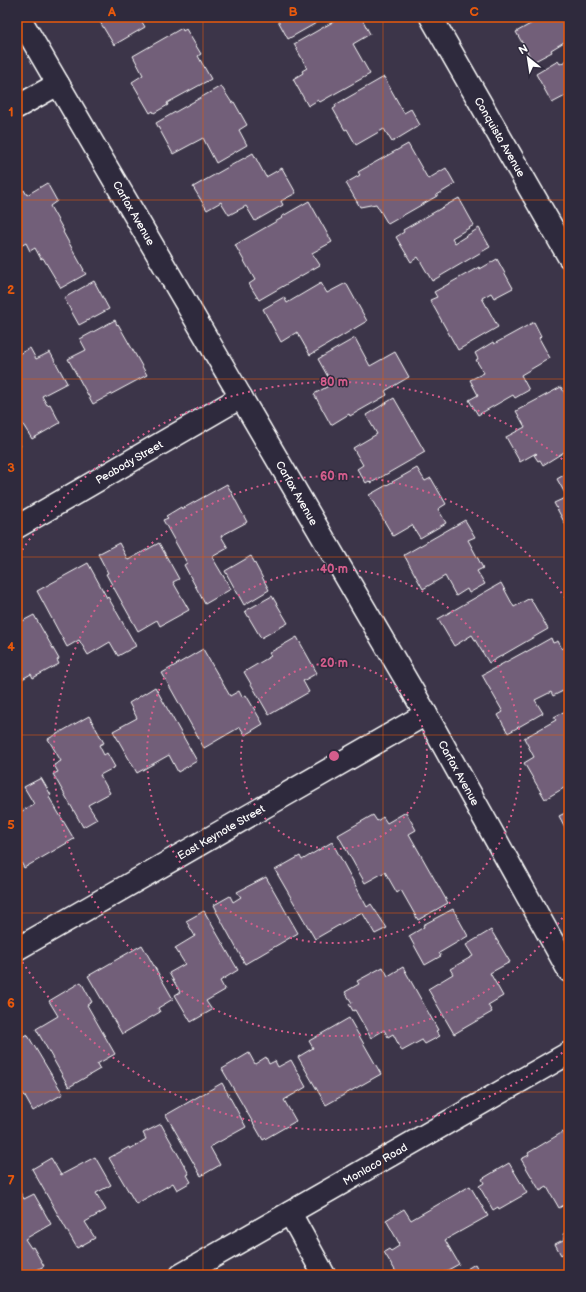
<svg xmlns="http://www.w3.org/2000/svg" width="586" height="1292" viewBox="0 0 586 1292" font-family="'Balsamiq Sans',sans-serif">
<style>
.building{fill:#725f79;stroke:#fff}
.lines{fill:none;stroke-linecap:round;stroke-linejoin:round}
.street-casing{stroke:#fff;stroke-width:25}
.secondary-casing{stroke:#fff;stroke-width:25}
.street{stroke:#2f2a3d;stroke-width:22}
.secondary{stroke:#2f2a3d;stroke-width:22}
.grid{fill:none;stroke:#e8590c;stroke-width:1;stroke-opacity:0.55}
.ring{fill:none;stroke:#d45d8c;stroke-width:2;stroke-dasharray:2 4}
.labels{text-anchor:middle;stroke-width:3;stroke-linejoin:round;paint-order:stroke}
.street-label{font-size:11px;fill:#fff;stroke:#2f2a3d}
.centre{fill:#d45d8c;stroke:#2f2a3d;stroke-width:2}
.ring-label{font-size:12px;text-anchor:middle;font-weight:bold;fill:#d45d8c;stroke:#2f2a3d;stroke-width:3;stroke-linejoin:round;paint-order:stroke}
.neatline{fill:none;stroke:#e8590c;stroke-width:1.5}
.grid-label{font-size:13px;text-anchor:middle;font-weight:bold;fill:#e8590c}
</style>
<rect width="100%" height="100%" fill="#3c3549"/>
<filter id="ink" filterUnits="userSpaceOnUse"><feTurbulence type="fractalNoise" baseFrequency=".025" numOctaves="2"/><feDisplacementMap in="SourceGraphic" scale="8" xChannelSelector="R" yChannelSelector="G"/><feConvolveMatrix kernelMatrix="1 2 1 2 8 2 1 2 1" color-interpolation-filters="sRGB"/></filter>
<g filter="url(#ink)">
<g class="building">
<polygon points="97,17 139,17 145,27 114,45"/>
<polygon points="276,17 327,17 288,39"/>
<polygon points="345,17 361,17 370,34 353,44 370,74 320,102 318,100 308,106 293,79 303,73 302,71 307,68 294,44 338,19 339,20"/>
<polygon points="532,17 569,17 569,39 551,50 552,52 533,62 516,32 534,22"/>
<polygon points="182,28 183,31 186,29 201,54 198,56 211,79 167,103 168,105 154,113 153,111 150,113 132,82 143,75 133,56"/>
<polygon points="569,59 569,94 552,103 536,74 558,61 560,64"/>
<polygon points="384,77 404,113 411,109 420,125 392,142 384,129 356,145 347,129 345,130 333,109 336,107 335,105"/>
<polygon points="221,86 232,103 234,102 247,125 239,130 247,145 216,163 203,138 173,154 156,123"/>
<polygon points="408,144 428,179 446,168 455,184 437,195 437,196 388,224 376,204 360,207 346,183 360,175 358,172"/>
<polygon points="253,153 266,177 282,168 296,193 281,201 283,205 255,221 246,206 229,215 221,202 207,210 193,187"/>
<polygon points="47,183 57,201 50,206 64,231 63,232 84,270 83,270 86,274 61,288 43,258 41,259 35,248 30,251 26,243 17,248 17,193 18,194 24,190 27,195"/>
<polygon points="459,198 474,225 452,238 455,243 479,228 490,247 432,281 418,257 411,262 396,237 404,232 403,230"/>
<polygon points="309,201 332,242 312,253 320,265 259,300 249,284 255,280 235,245 282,218 281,217"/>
<polygon points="497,259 513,288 494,298 491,293 482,298 498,327 458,350 430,300 437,297 434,292 479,267 480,269"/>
<polygon points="94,281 109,309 79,325 64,298"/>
<polygon points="321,283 327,293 346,283 367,321 310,355 297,332 281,342 263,309 284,297 287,303"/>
<polygon points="115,320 117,325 118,324 147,375 93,404 68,359 86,350 80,339"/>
<polygon points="534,322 541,336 539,338 550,358 521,375 529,390 515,398 513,395 478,415 469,400 478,395 470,380 484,373 476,360 478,359 475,353 493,342 494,344"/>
<polygon points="355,338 370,366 395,352 409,377 385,391 387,395 350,416 349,414 331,425 314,394 332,384 318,359"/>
<polygon points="30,348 36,359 50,352 67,383 42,396 47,405 50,404 60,423 32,439 22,423 19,424 17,420 17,355"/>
<polygon points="561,387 569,400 569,449 543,465 540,460 538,461 534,455 537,454 536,453 520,462 506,437 525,427 516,411"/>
<polygon points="394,398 425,452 371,483 369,481 366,483 357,469 363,465 353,448 377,434 366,415"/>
<polygon points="17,440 21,446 17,448"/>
<polygon points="417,468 425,481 431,478 446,504 438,509 446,523 420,538 412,525 393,536 369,495"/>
<polygon points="569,472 569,531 554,503 567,497 557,479"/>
<polygon points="227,484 247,522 221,536 228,548 212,557 231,589 205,604 184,565 187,563 163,520 168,518 166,516 181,507 182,509"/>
<polygon points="465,520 475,537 468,540 483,568 477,571 485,584 469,593 467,589 456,596 445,576 423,589 404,555"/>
<polygon points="119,543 128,560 159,543 179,579 173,582 189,610 160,626 157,620 138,631 106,574 108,573 98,554"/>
<polygon points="251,556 269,590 244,605 225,571"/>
<polygon points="88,563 107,598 108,597 136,646 118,656 110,642 88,655 79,640 67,647 37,591"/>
<polygon points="501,583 514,607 530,598 548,629 489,663 472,635 454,646 438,619"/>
<polygon points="272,596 288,623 261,638 245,611"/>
<polygon points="34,615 59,659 57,660 59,664 33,678 31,674 17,682 17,624"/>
<polygon points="297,637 317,673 303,681 309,692 269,715 244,672 271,656 269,653"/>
<polygon points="551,638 553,643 558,641 562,649 569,645 569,688 553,696 551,692 535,700 543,713 508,733 498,715 503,712 482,675 526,651 526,652"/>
<polygon points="203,649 230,696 239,691 242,697 246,695 263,724 245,735 240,727 204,748 162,673"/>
<polygon points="155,687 197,761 178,772 169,755 137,773 113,731 137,718 129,703"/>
<polygon points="569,709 569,785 545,799 524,763 534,757 524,738 556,720 554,717"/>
<polygon points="89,716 104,743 99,745 104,755 107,753 115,767 100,775 110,793 88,805 97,819 83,827 53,774 58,772 54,765 61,761 48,739"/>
<polygon points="41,778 51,795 49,797 74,839 24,868 17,855 17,814 34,804 24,787"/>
<polygon points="569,811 569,842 565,835 568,833 559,816"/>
<polygon points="406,812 416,830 409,834 448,903 418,920 401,890 397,893 385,872 365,883 338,835 373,815 377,821 383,817 387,823"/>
<polygon points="332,842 367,907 371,904 387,928 375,934 362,912 315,939 275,870 300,856 302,860"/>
<polygon points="266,877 298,933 245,964 216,911 217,911 214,905 230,896 233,902 241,897 237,892"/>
<polygon points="453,909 468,936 439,953 441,956 425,965 409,936 424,927 423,925"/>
<polygon points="204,911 238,970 220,981 225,990 206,1001 212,1010 191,1022 175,995 180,992 169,973 185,964 175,948 195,936 186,921"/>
<polygon points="491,930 510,962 490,973 503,996 488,1005 492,1012 454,1034 428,989 453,974 450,969 473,956 466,945"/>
<polygon points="142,945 173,999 158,1008 160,1012 122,1034 88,976"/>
<polygon points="383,967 388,976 403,967 438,1030 436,1031 440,1036 425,1044 422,1040 402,1051 393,1034 388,1037 384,1030 371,1038 355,1010 353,1011 349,1004 352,1003 345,992 359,984 357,981"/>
<polygon points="81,982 92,1002 87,1005 115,1054 97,1064 100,1069 69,1087 36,1029 58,1016 49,1001"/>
<polygon points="349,1018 381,1074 326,1105 298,1057 313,1048 309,1041"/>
<polygon points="27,1034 63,1094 33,1111 23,1093 17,1097 17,1040"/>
<polygon points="249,1053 255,1064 266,1057 269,1064 275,1061 278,1067 291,1060 306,1087 284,1100 296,1121 263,1140 222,1069"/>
<polygon points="222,1083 246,1127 210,1147 220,1165 201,1176 166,1115"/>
<polygon points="161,1124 189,1174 187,1175 191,1182 177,1190 173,1183 136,1204 109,1158 129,1147 130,1149 146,1139 143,1133"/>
<polygon points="563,1132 569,1143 569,1202 559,1208 547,1187 540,1191 521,1159 529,1155 528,1153"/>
<polygon points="95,1157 111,1185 96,1193 106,1210 85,1222 95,1238 77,1248 32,1169 51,1158 61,1175"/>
<polygon points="509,1163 527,1193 499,1209 498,1207 493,1210 479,1186 484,1183 482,1179"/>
<polygon points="470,1186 488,1216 445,1240 459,1264 439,1275 398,1275 384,1252 389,1249 391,1251 399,1246 398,1244 399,1243 386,1220 404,1209 411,1220"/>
<polygon points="17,1187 24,1199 34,1194 51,1224 25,1239 31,1248 33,1247 44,1266 28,1275 17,1275"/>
<polygon points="569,1230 569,1262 564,1253 561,1255 555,1244 565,1239 563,1234"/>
<polygon points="475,1264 481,1275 457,1275"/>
<polygon points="496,1269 500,1275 487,1275"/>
</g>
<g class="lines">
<defs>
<g id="street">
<polyline points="19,17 426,714 569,971"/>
<polyline points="431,17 569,257"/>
<polyline points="17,107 58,84"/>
<polyline points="17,527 241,397"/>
<polyline points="17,949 426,714"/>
<polyline points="290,1213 324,1275"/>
</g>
<polyline id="secondary" points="181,1275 569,1053"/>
</defs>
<use href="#street" class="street-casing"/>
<use href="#secondary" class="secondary-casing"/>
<use href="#street" class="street"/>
<use href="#secondary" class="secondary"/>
</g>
</g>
<path class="grid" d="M203,17v1258M383,17v1258M17,200h552M17,379h552M17,557h552M17,735h552M17,913h552M17,1092h552"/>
<g class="ring">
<circle cx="334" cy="756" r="93"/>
<circle cx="334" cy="756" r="187"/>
<path d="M569 908A280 280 0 1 1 569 604"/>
<path d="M567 1049A374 374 0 0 1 19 957M19 555A374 374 0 0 1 567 463"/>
</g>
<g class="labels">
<g class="street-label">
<text transform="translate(500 137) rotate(60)" y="4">Conquista Avenue</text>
<text transform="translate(134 213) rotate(60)" y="4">Carfax Avenue</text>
<text transform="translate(129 462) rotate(-30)" y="4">Peabody Street</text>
<text transform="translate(297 493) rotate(60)" y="4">Carfax Avenue</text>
<text transform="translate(459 773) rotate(61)" y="4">Carfax Avenue</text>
<text transform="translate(221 832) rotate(-30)" y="4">East Keynote Street</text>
<text transform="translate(375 1164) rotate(-30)" y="4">Monlaco Road</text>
</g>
</g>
<circle cx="334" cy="756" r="6" class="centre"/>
<g class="ring-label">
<text x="334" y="386">80 m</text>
<text x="334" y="480">60 m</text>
<text x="334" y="573">40 m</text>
<text x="334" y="667">20 m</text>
</g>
<rect width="586" height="1292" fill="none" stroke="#2f2a3d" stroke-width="44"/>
<g transform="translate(528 58) rotate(330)" stroke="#2f2a3d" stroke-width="3" paint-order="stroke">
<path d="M0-3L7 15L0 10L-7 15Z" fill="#ffffff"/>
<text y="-6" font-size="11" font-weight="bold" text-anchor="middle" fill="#ffffff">N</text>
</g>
<rect x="22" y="22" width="542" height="1248" class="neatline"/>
<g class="grid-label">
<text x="112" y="16">A</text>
<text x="293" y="16">B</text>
<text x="474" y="16">C</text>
<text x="11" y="116">1</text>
<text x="11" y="294">2</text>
<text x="11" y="472">3</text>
<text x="11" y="651">4</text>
<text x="11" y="829">5</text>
<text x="11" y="1007">6</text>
<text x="11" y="1185">7</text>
</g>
</svg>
